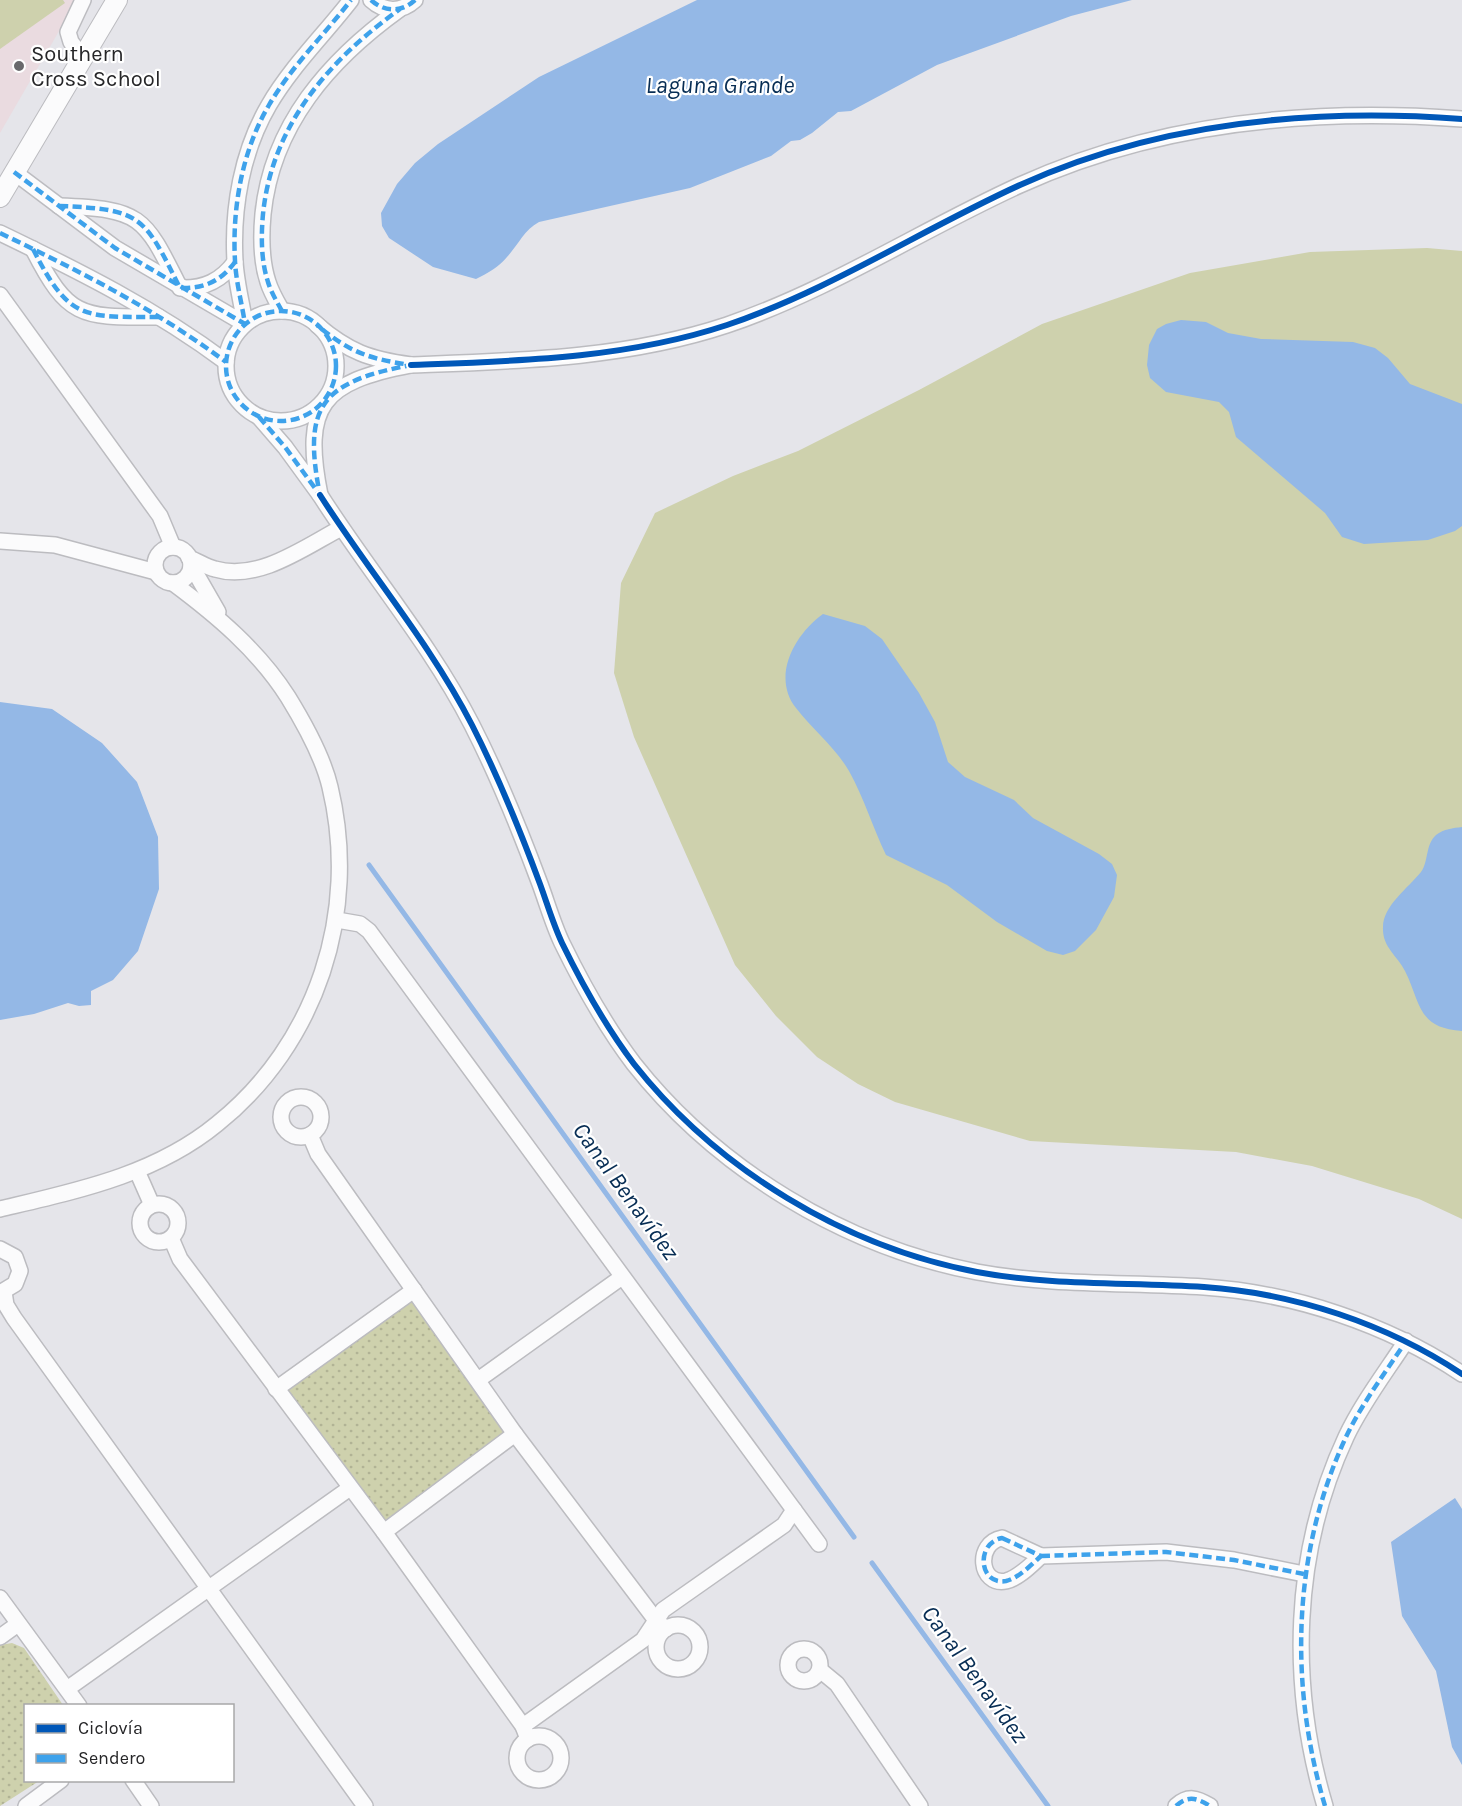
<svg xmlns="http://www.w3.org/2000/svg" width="1462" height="1806" viewBox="0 0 1462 1806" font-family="Karla,sans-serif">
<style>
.education{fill:#eadbe0}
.grass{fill:#ced1ad}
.park{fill:url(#park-dots)}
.water{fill:#94b8e6}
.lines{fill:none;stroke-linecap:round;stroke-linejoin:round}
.stream{stroke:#94b8e6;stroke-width:5}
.minor-casing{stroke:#bcbcc0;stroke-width:18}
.tertiary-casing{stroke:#bcbcc0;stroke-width:22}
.minor{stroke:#fbfbfc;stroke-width:15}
.tertiary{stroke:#fbfbfc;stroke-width:20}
.quiet{stroke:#3ea2eb;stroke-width:4.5;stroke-dasharray:9 4.5;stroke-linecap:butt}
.cycleway-casing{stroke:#fff;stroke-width:10}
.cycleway{stroke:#0057b8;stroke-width:6}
.poi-dot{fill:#69696c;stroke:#fff;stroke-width:2}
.labels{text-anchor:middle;stroke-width:4.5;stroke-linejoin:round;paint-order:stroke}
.poi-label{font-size:22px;fill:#262628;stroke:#fff;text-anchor:start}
.water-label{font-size:24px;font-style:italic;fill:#072d54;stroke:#fff}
</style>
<defs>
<pattern id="park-dots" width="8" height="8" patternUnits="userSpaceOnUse" patternTransform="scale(1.5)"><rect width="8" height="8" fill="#ced1ad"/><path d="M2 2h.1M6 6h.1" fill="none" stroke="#b1b395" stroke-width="1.8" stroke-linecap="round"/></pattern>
</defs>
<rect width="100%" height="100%" fill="#e5e5ea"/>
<polygon class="education" points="0,0 77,0 0,133"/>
<g class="grass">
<polygon points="0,0 63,0 65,3 0,49"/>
<polygon points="1427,248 1462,251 1462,1219 1419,1199 1312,1166 1236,1152 1030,1141 895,1102 858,1084 817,1057 776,1016 735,965 634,737 614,673 621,583 655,513 733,476 798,451 919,390 1042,324 1190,273 1310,252"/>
</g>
<g class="park">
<polygon points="414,1290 515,1434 384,1532 276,1389"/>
<polygon points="12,1643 24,1648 63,1705 26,1706 26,1780 39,1781 0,1806 0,1645"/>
</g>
<g class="water">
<path d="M697,0h435l-61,16 -134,49 -86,46 -13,1 -26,21 -12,7 -9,1 -20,15 -81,32 -151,34c-15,8 -20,22 -32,35 -8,10 -19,16 -31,22l-43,-12 -44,-29 -7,-12 -1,-13 16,-29 18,-21 23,-19 101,-67z"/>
<polygon points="1181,320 1206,322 1228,333 1261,339 1353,342 1375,348 1388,358 1410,384 1462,404 1462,526 1455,531 1428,540 1364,544 1342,537 1325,513 1236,437 1229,412 1219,402 1166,392 1150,378 1147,365 1149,345 1157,329 1166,324"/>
<path d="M823,614l42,12 17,13 37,54 16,29 13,40 17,15 49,23 19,18 66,36 13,10 5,11 -3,22 -18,33 -21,21 -12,4 -16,-4 -50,-29 -50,-37 -61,-30c-13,-27 -22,-57 -37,-84 -14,-24 -36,-41 -53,-63 -25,-32 -1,-74 27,-94z"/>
<polygon points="0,702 52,709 102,743 137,782 158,837 159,889 138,951 113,980 91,991 91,1005 79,1006 68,1003 34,1014 0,1020"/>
<path d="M1462,827v204c-45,-3 -41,-28 -57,-60 -8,-16 -23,-24 -22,-44 0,-21 25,-39 38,-55 8,-11 4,-27 15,-37 8,-6 17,-7 26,-8z"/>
<polygon points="1455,1498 1462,1509 1462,1765 1452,1747 1436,1671 1402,1616 1391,1542"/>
</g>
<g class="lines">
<g class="stream">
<polyline points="369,865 854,1537"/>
<polyline points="872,1563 1048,1806"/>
</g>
<defs>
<g id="minor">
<polyline points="83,0 68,32 71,42 83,57"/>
<path d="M371,0c13,12 30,13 44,0"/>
<path d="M14,172l101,76 130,76c-3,-20 -9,-42 -10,-63 -3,-53 7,-110 34,-156 22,-38 55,-70 82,-105"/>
<path d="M59,206c83,3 85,10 121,82 24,1 41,-7 55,-26"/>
<path d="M0,233c79,38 155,76 226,129"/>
<path d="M33,249c36,71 49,68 126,68"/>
<polyline points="0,295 160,516 173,547"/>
<path d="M282,311c-5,-9 -11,-19 -14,-29 -7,-21 -7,-46 -5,-68 9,-89 66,-154 137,-205"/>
<circle cx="281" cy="366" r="55"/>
<path d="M411,365c105,-4 214,-6 316,-40 103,-35 194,-95 293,-140 138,-63 292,-77 442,-66"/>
<path d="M259,417l26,30 35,48c-18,-90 2,-113 91,-130 -42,-6 -62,-13 -94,-40"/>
<path d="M320,495c49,77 110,148 152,230 26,51 48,105 68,159 7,19 13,40 22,59 20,41 44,84 72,121 83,105 211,183 343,208 75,14 151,10 227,15 90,6 183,37 258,87"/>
<polyline points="0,541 55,545 156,572"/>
<circle cx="173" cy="565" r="18"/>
<path d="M189,558c9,3 17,9 26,11 43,13 90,-22 126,-41"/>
<polyline points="191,565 218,612"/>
<polyline points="337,920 360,924 369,931 819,1544"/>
<circle cx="301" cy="1117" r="20"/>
<polyline points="310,1135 318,1154 515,1434 655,1619 666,1629"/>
<polyline points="137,1171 152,1205"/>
<circle cx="159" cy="1223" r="19"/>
<path d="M0,1209c76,-18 155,-34 217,-85 100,-80 143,-212 113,-337 -7,-30 -26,-64 -42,-90 -29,-46 -72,-82 -115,-114"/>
<polyline points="171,1238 180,1259 384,1532 523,1726 528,1739"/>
<polyline points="0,1249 15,1257 20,1271 15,1284 0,1293"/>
<polyline points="4,1292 6,1305 14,1318 365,1806"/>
<polyline points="478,1380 622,1277"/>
<polyline points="276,1389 414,1290"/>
<polyline points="384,1532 515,1434"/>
<path d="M1002,1538l39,18c-9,8 -22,22 -35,25 -27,5 -31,-38 -4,-43z"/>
<polyline points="1041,1556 1166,1552 1234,1560 1304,1574"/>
<polyline points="0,1598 79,1706"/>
<circle cx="678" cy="1647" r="22"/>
<polyline points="0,1637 18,1624"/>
<circle cx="804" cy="1665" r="16"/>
<polyline points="820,1670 837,1684 920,1806"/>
<polyline points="67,1689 350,1488"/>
<polyline points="523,1726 643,1640 663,1610 784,1525 794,1510"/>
<circle cx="539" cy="1758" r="22"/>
<polyline points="133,1780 151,1806"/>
<polyline points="26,1806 61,1780"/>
<path d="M1176,1806c12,-11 21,-8 34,0"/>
<path d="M1325,1806c-36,-121 -33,-253 21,-369 16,-34 40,-65 60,-96"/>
</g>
<polyline id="tertiary" points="0,197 117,0"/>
</defs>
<use href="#minor" class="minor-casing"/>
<use href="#tertiary" class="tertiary-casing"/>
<use href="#minor" class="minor"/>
<use href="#tertiary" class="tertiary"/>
<g class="quiet">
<path d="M371,0c13,12 30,13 44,0"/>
<path d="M14,172l101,76 130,76c-3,-20 -9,-42 -10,-63 -3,-53 7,-110 34,-156 22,-38 55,-70 82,-105"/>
<path d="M59,206c83,3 85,10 121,82 24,1 41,-7 55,-26"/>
<path d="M0,233c79,38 155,76 226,129"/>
<path d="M33,249c36,71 49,68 126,68"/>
<path d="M282,311c-5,-9 -11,-19 -14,-29 -7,-21 -7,-46 -5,-68 9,-89 66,-154 137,-205"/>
<circle cx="281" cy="366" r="55"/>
<path d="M259,417l26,30 35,48c-18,-90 2,-113 91,-130 -42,-6 -62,-13 -94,-40"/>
<path d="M1002,1538l39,18c-9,8 -22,22 -35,25 -27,5 -31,-38 -4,-43z"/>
<polyline points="1041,1556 1166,1552 1234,1560 1304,1574"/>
<path d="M1176,1806c12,-11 21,-8 34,0"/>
<path d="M1325,1806c-36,-121 -33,-253 21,-369 16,-34 40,-65 60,-96"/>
</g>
<defs>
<g id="cycleway">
<path d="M411,365c105,-4 214,-6 316,-40 103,-35 194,-95 293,-140 138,-63 292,-77 442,-66"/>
<path d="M320,495c49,77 110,148 152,230 26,51 48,105 68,159 7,19 13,40 22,59 20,41 44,84 72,121 83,105 211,183 343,208 75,14 151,10 227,15 90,6 183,37 258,87"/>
</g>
</defs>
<use href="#cycleway" class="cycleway-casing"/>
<use href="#cycleway" class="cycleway"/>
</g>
<circle class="poi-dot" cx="19" cy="66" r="6"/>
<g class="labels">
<g class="poi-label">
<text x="31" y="61">Southern<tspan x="31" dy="25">Cross School</tspan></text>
</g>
<g class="water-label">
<text x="720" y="93">Laguna Grande</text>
<text transform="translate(626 1191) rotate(54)" y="8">Canal Benavídez</text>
<text transform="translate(975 1674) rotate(54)" y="8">Canal Benavídez</text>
</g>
</g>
<rect x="24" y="1704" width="210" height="78" fill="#ffffff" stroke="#a8a8a9" stroke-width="1.5"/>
<rect x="36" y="1724" width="30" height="9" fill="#0057b8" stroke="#a8a8a9" stroke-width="1.5"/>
<text x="78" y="1734" font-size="18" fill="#262628">Ciclovía</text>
<rect x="36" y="1754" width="30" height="9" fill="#3ea2eb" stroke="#a8a8a9" stroke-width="1.5"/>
<text x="78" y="1764" font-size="18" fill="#262628">Sendero</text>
</svg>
